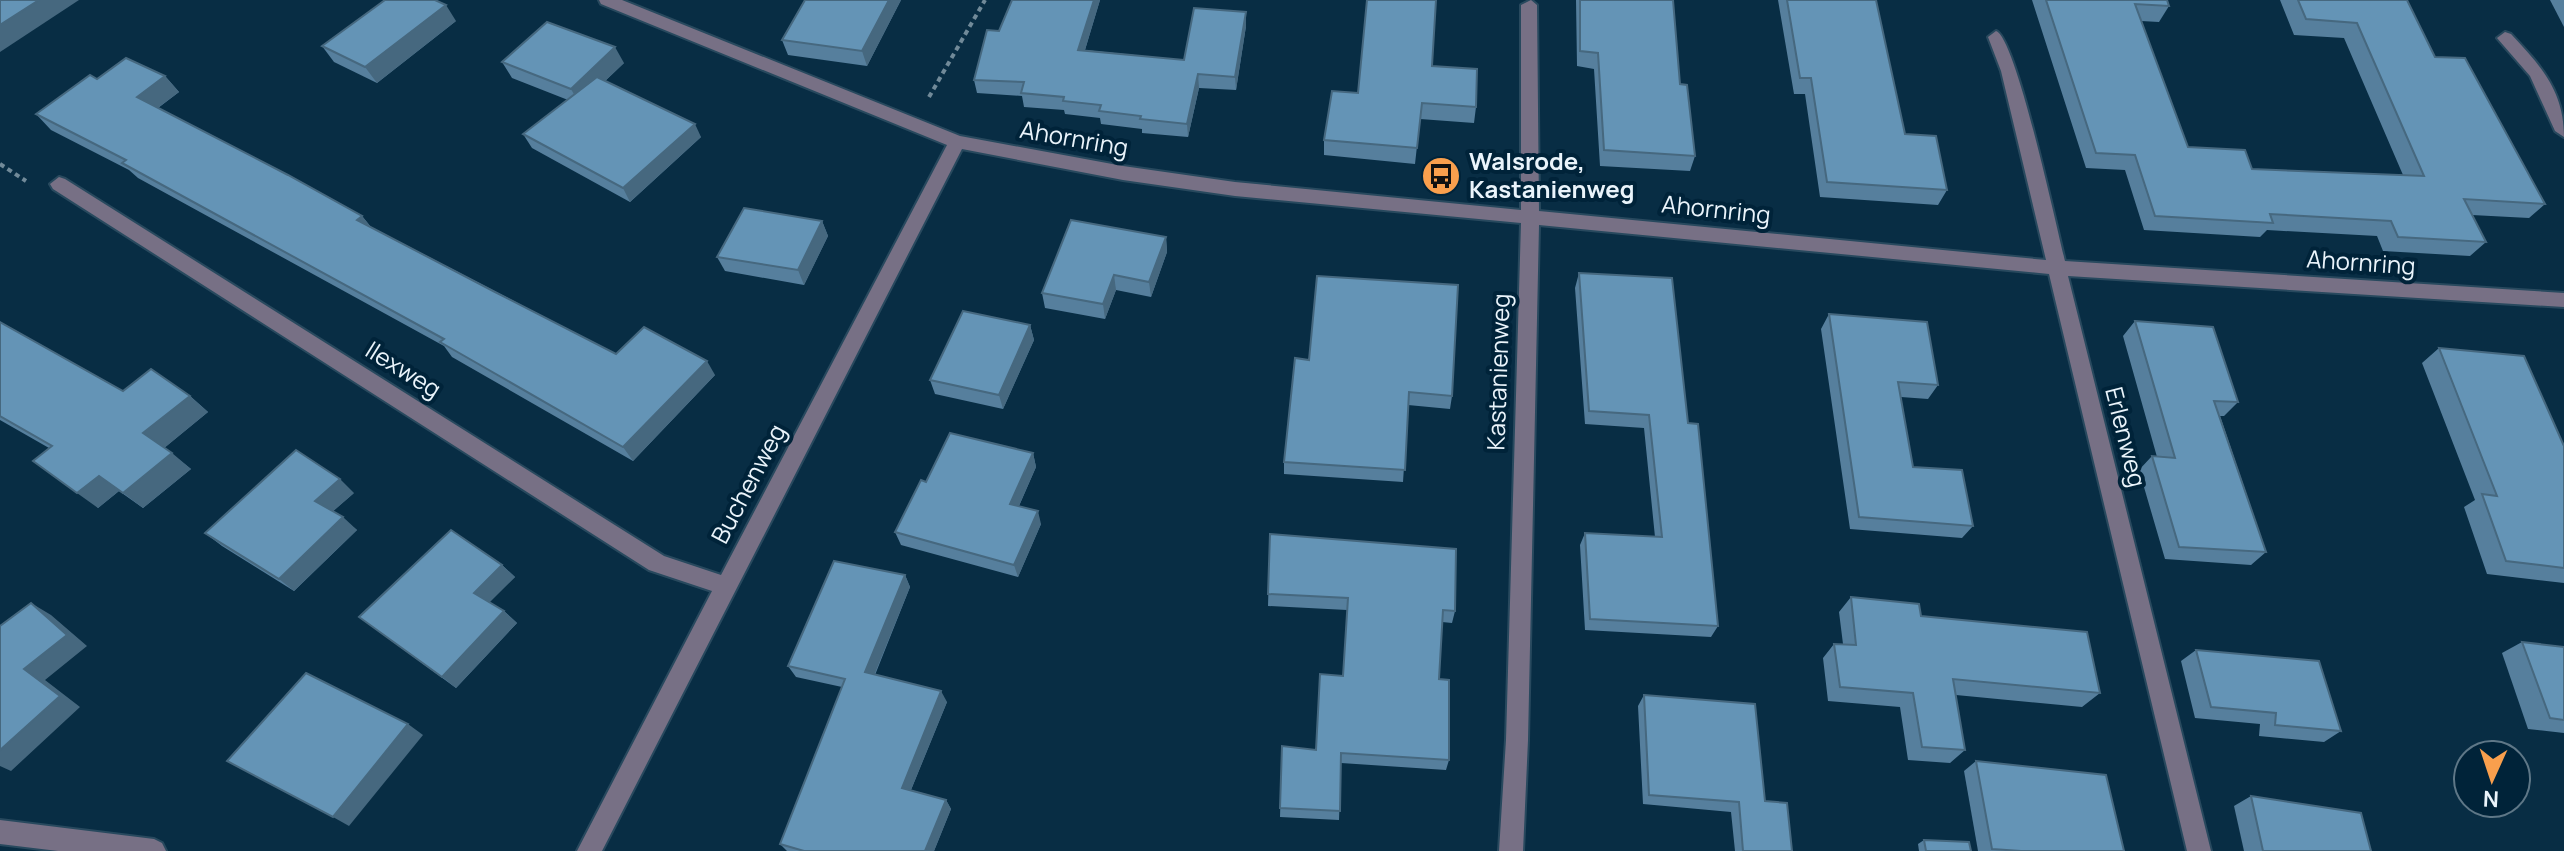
<svg xmlns="http://www.w3.org/2000/svg" width="2564" height="851" viewBox="0 0 2564 851" font-family="Manrope,sans-serif">
<style>
.lines{fill:none;stroke-linecap:round;stroke-linejoin:round}
.minor-casing{stroke:#28495e;stroke-width:4}
.path{stroke:#718a99;stroke-width:4;stroke-dasharray:5 4;stroke-linecap:butt}
.minor{fill:#777085;fill-rule:evenodd}
.wall{fill:#567f9d}
.shaded-wall{fill:#46687f}
.building{fill:#6494b6;stroke:#46687f;stroke-width:2}
.labels{text-anchor:middle;stroke-width:8;stroke-linejoin:round;paint-order:stroke}
.street-label{font-size:24px;fill:#eaf4fb;stroke:#002339}
.poi-label{font-size:24px;font-weight:bold;fill:#eaf4fb;stroke:#002339;text-anchor:start}
</style>
<rect width="100%" height="100%" fill="#082d44"/>
<g class="lines">
<defs>
<g id="minor">
<path d="M599,0h23l338,136 163,30 112,16 286,28v-205l10,-5 6,5 2,206 507,49 -45,-189 -13,-34 8,-6c20,6 61,199 69,230l499,32v14l-496,-31 143,575h-24l-138,-577 -510,-49 -11,515 -5,111h-24l7,-111 15,-517 -286,-27 -112,-16 -161,-31 -360,702h-25l135,-260 -63,-21 -596,-381 -3,-5 9,-7 6,2 599,377 57,19 226,-430 -346,-141z"/>
<path d="M2505,32l6,2c30,32 53,57 53,103l-9,-6 -25,-55 -33,-38z"/>
<polygon points="0,820 154,839 162,843 166,851 58,851 0,844"/>
</g>
</defs>
<use href="#minor" class="minor-casing"/>
<g class="path">
<polyline points="929,97 985,0"/>
<polyline points="0,164 26,181"/>
</g>
<use href="#minor" class="minor"/>
</g>
<g class="wall">
<polygon points="901,0 867,66 788,55 782,40"/>
<polygon points="1012,0 1100,0 1085,50 1184,60 1246,26 1236,90 1199,88 1188,137 1142,133 1142,129 1101,124 1100,118 1065,114 1064,110 1024,107 1022,96 977,93 974,80 999,31"/>
<polygon points="1576,0 1673,0 1680,84 1695,156 1690,171 1600,166 1594,69 1577,66"/>
<polygon points="1778,0 1876,0 1905,134 1947,190 1938,205 1820,197 1805,94 1794,94"/>
<polygon points="2032,0 2167,0 2169,6 2159,22 2141,21 2188,147 2252,169 2403,175 2344,38 2294,35 2280,0 2407,0 2435,57 2545,204 2529,218 2472,215 2486,242 2470,256 2383,251 2377,236 2267,230 2260,237 2144,230 2125,170 2086,168"/>
<polygon points="2550,0 2564,0 2564,27"/>
<polygon points="456,21 377,83 334,62 322,46"/>
<polygon points="502,62 624,63 605,81 701,137 630,202 532,148 523,134 568,100 512,78"/>
<polygon points="1432,66 1476,107 1474,123 1420,119 1415,164 1324,155 1324,140 1358,93"/>
<polygon points="165,76 179,92 158,108 362,216 371,227 616,354 715,375 633,461 452,357 444,346 138,178 129,170 51,130 36,114 97,79"/>
<polygon points="822,221 828,236 804,285 725,271 717,257"/>
<polygon points="1166,237 1167,252 1151,297 1116,290 1105,319 1045,308 1042,293"/>
<polygon points="1579,273 1688,423 1718,626 1711,637 1585,630 1580,545 1585,533 1655,537 1644,428 1585,424 1575,288"/>
<polygon points="1829,314 1938,385 1928,399 1901,397 1913,467 1973,526 1962,538 1850,529 1821,329"/>
<polygon points="2135,321 2238,402 2224,416 2220,416 2266,552 2251,565 2165,559 2139,470 2152,456 2157,457 2123,336"/>
<polygon points="0,322 123,391 190,396 208,412 164,448 191,469 143,508 119,491 98,508 49,448 0,420"/>
<polygon points="1030,325 1034,340 1003,409 935,394 930,380"/>
<polygon points="2439,348 2564,446 2564,583 2487,574 2464,507 2475,500 2422,363"/>
<polygon points="1295,358 1452,396 1450,409 1408,405 1403,482 1284,474 1284,462"/>
<polygon points="1033,453 1036,467 1019,506 1041,524 1018,577 901,545 895,532 926,482"/>
<polygon points="354,493 333,511 357,530 294,591 222,546 205,533"/>
<polygon points="1270,534 1455,611 1452,623 1442,622 1439,679 1449,760 1446,770 1341,763 1339,820 1280,817 1282,746 1316,750 1343,676 1347,610 1268,606"/>
<polygon points="502,565 515,577 489,602 504,611 517,623 456,688 359,617"/>
<polygon points="905,575 910,587 875,675 947,702 911,790 946,800 951,809 934,851 787,851 780,844 842,687 796,677 788,666"/>
<polygon points="1851,597 1921,616 2100,693 2082,707 1956,695 1965,750 1950,763 1908,760 1900,707 1828,701 1823,658 1834,644 1843,644 1839,612"/>
<polygon points="2522,642 2564,647 2564,733 2528,729 2502,653"/>
<polygon points="2196,650 2341,731 2324,742 2259,736 2260,724 2195,718 2181,661"/>
<polygon points="1644,695 1765,801 1792,851 1735,851 1731,812 1643,804 1638,706"/>
<polygon points="1976,761 2124,851 1978,851 1964,771"/>
<polygon points="2251,796 2371,851 2244,851 2234,806"/>
<polygon points="1924,840 1971,851 1919,851 1918,844"/>
</g>
<g class="shaded-wall">
<polygon points="39,0 79,0 0,52 0,25"/>
<polygon points="889,0 901,0 867,66 862,51"/>
<polygon points="1094,0 1100,0 1081,63 1078,50"/>
<polygon points="446,5 456,21 377,83 365,67"/>
<polygon points="1246,12 1246,26 1236,90 1235,77"/>
<polygon points="615,47 624,63 580,105 571,89"/>
<polygon points="1198,74 1199,88 1188,137 1187,124"/>
<polygon points="165,76 179,92 151,113 137,97"/>
<polygon points="695,124 701,137 630,202 623,188"/>
<polygon points="362,216 374,231 357,220"/>
<polygon points="822,221 828,236 804,285 798,270"/>
<polygon points="1166,237 1167,252 1151,297 1149,282"/>
<polygon points="1114,275 1116,290 1105,319 1103,304"/>
<polygon points="1030,325 1034,340 1003,409 999,395"/>
<polygon points="707,361 715,375 633,461 623,447"/>
<polygon points="190,396 208,412 163,449 143,433"/>
<polygon points="172,453 191,469 143,508 123,493"/>
<polygon points="1033,453 1036,467 1014,517 1010,504"/>
<polygon points="99,476 119,491 98,508 77,493"/>
<polygon points="340,479 354,493 330,514 315,501"/>
<polygon points="1038,511 1041,524 1018,577 1014,565"/>
<polygon points="343,517 357,530 294,591 279,579"/>
<polygon points="502,565 515,577 487,605 474,593"/>
<polygon points="905,575 910,587 871,683 865,672"/>
<polygon points="31,603 51,615 87,646 45,680 80,707 11,771 0,766 0,750 24,669"/>
<polygon points="504,611 517,623 456,688 442,677"/>
<polygon points="941,691 947,702 908,797 902,788"/>
<polygon points="408,724 423,735 349,826 333,817"/>
<polygon points="946,800 951,809 934,851 925,851"/>
</g>
<g class="building">
<polygon points="0,0 39,0 0,25"/>
<polygon points="385,0 435,0 446,5 365,67 322,46"/>
<polygon points="805,0 889,0 862,51 782,40"/>
<polygon points="1012,0 1094,0 1078,50 1184,60 1194,8 1246,12 1235,77 1198,74 1187,124 1140,119 1141,116 1099,111 1101,105 1063,101 1064,97 1021,93 1024,82 974,80 987,30 999,31"/>
<polygon points="1367,0 1436,0 1432,66 1477,69 1476,107 1422,103 1417,148 1324,140 1332,91 1358,93"/>
<polygon points="1580,0 1673,0 1680,84 1687,85 1695,156 1604,150 1598,53 1580,51"/>
<polygon points="1787,0 1876,0 1905,134 1936,136 1947,190 1827,182 1811,78 1800,78"/>
<polygon points="2046,0 2167,0 2169,6 2135,4 2188,147 2245,150 2252,169 2424,176 2357,23 2306,19 2298,0 2407,0 2435,57 2465,58 2545,204 2464,199 2486,242 2398,237 2391,221 2270,214 2273,223 2155,216 2135,155 2096,153"/>
<polygon points="547,22 615,47 571,89 502,62"/>
<polygon points="126,58 165,76 137,97 288,175 362,216 357,220 495,292 616,354 644,327 707,361 623,447 440,342 444,339 122,163 126,160 36,114 90,75 97,79"/>
<polygon points="597,77 695,124 623,188 523,134"/>
<polygon points="744,208 822,221 798,270 717,257"/>
<polygon points="1071,220 1166,237 1149,282 1114,275 1103,304 1042,293"/>
<polygon points="1579,273 1672,278 1688,423 1698,424 1718,626 1590,619 1585,533 1662,537 1649,415 1589,411"/>
<polygon points="1317,276 1458,285 1452,396 1409,392 1405,470 1284,462 1295,358 1309,360"/>
<polygon points="963,311 1030,325 999,395 930,380"/>
<polygon points="1829,314 1927,322 1938,385 1898,382 1913,467 1962,470 1973,526 1859,517"/>
<polygon points="2135,321 2213,327 2238,402 2214,401 2266,552 2179,547 2152,456 2175,458"/>
<polygon points="0,322 123,391 151,369 190,396 143,433 172,453 123,493 99,476 77,493 33,461 52,446 0,416"/>
<polygon points="2439,348 2524,356 2564,446 2564,568 2506,561 2482,494 2497,496"/>
<polygon points="950,433 1033,453 1010,504 1038,511 1014,565 895,532 921,480 926,482"/>
<polygon points="296,450 340,479 315,501 343,517 279,579 205,533"/>
<polygon points="451,530 502,565 474,593 504,611 442,677 359,617"/>
<polygon points="1270,534 1456,549 1455,611 1443,610 1439,679 1449,680 1449,760 1341,753 1340,811 1280,808 1282,746 1316,750 1320,674 1343,676 1348,598 1268,594"/>
<polygon points="834,561 905,575 865,672 941,691 902,788 946,800 925,851 804,851 780,844 845,679 788,666"/>
<polygon points="1851,597 1919,604 1921,616 2087,632 2100,693 1953,679 1965,750 1922,747 1913,693 1840,687 1834,644 1856,645"/>
<polygon points="31,603 67,635 24,669 60,696 0,750 0,626"/>
<polygon points="2522,642 2564,647 2564,720 2550,718"/>
<polygon points="2196,650 2319,661 2341,731 2275,725 2276,713 2211,707"/>
<polygon points="306,673 408,724 333,817 227,761"/>
<polygon points="1644,695 1755,704 1765,801 1787,803 1792,851 1743,851 1739,802 1649,795"/>
<polygon points="1976,761 2106,775 2124,851 2021,851 1992,849"/>
<polygon points="2251,796 2361,813 2371,851 2263,851"/>
<polygon points="1924,840 1969,842 1971,851 1926,851"/>
</g>
<defs>
<symbol id="bus-disc" viewBox="-11 -11 22 22"><circle r="9.5" fill="#f99f4d" stroke="#002339"/><path d="M-5-6H5V4H4V6H2V4H-2V6H-4V4H-5ZM-3.5-4V0h7V-4ZM-3.5 1.2v1.5H-2V1.2ZM2 1.2v1.5H3.5V1.2Z" fill="#111"/></symbol>
</defs>
<g fill-rule="evenodd">
<use href="#bus-disc" x="1419" y="154" width="44" height="44"/>
</g>
<g class="labels">
<g class="street-label">
<text transform="translate(1074 139) rotate(10)" y="8">Ahornring</text>
<text transform="translate(1716 210) rotate(6)" y="8">Ahornring</text>
<text transform="translate(2361 263) rotate(4)" y="8">Ahornring</text>
<text transform="translate(403 370) rotate(32)" y="8">Ilexweg</text>
<text transform="translate(1499 372) rotate(-88)" y="8">Kastanienweg</text>
<text transform="translate(2125 437) rotate(76)" y="8">Erlenweg</text>
<text transform="translate(749 484) rotate(-62)" y="8">Buchenweg</text>
</g>
<g class="poi-label">
<text x="1469" y="170">Walsrode,<tspan x="1469" dy="28">Kastanienweg</tspan></text>
</g>
</g>
<g transform="translate(2492 779) rotate(183)"><circle r="38" fill="#002339" stroke="#5e7787" stroke-width="2"/>
<path d="M0-6L14 30L0 20L-14 30Z" fill="#f99f4d"/>
<text y="-12" font-size="22" font-weight="bold" text-anchor="middle" fill="#eaf4fb">N</text>
</g>
</svg>
